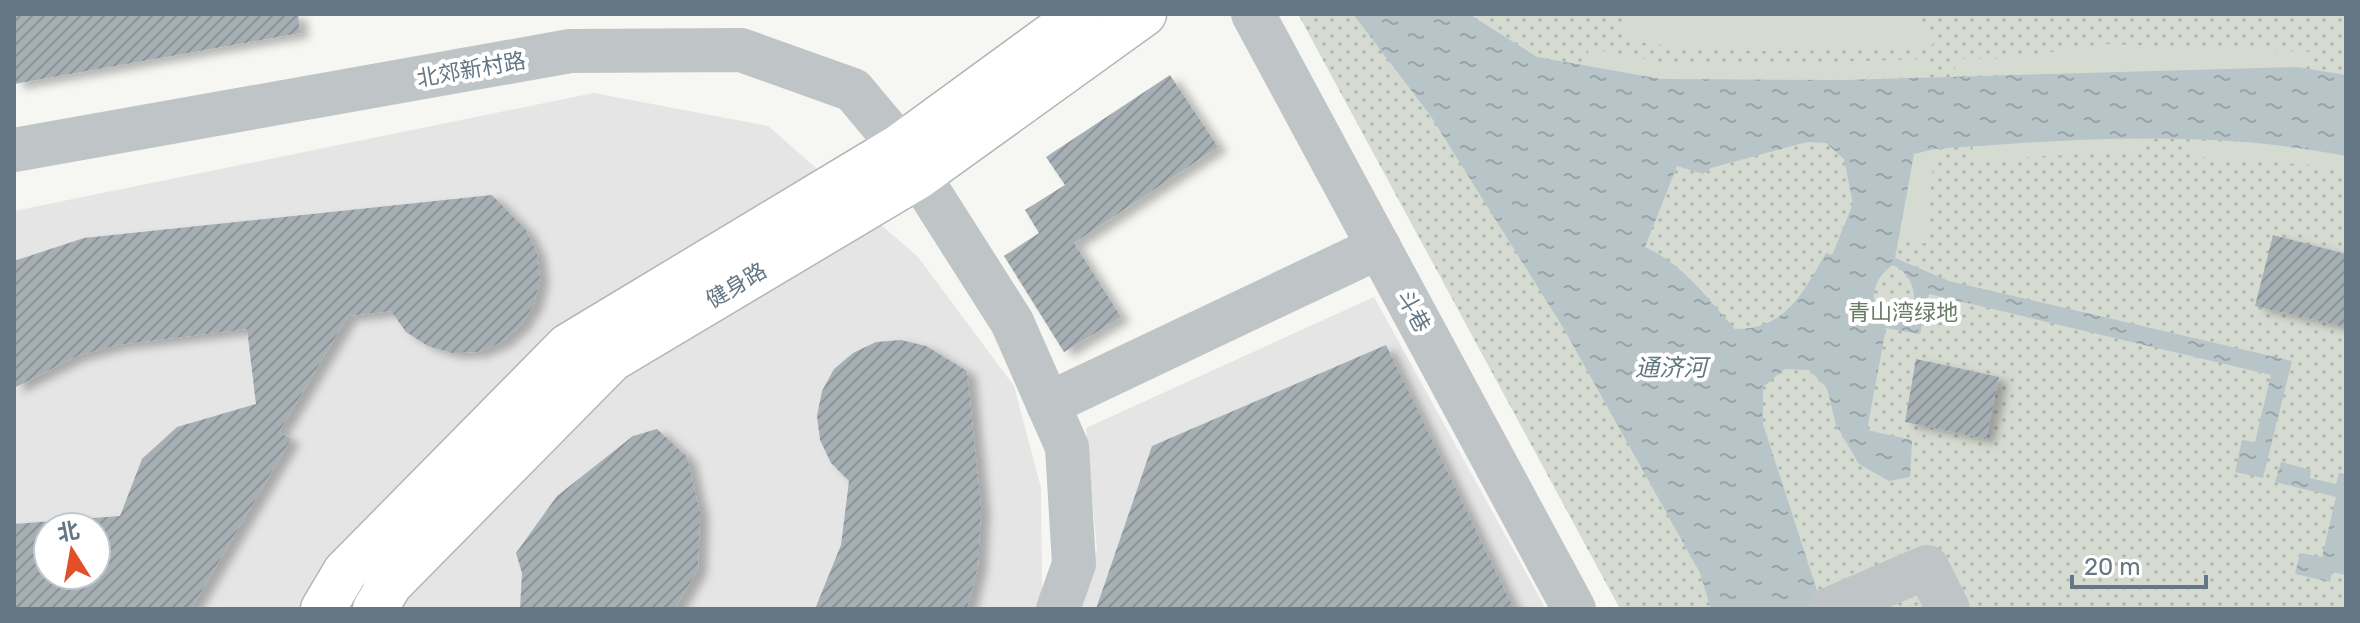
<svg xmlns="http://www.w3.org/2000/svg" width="2360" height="623" viewBox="0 0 2360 623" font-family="Rubik,'Noto Sans SC',sans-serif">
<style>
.built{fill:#e4e5e4;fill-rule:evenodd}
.park{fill:url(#park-dots)}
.garden{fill:#d6dbd2}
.water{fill:url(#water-ripples);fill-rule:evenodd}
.building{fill:url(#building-hatch);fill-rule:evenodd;filter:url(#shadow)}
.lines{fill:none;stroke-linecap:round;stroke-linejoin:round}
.major-casing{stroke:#b1b6ba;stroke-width:47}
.minor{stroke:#bfc4c7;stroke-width:44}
.major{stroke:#fff;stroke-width:44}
.labels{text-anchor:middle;stroke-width:8;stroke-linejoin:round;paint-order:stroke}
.street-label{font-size:22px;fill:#657784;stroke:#fff}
.park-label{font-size:22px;fill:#697b64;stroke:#fff}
.water-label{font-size:24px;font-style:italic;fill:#617880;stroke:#fff}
</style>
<defs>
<pattern id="park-dots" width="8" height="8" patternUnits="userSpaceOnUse" patternTransform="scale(2)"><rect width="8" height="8" fill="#d6dbd2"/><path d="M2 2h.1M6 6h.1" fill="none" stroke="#b1b6b0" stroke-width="1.8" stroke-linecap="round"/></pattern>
<pattern id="water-ripples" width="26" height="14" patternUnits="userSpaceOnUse" patternTransform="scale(2)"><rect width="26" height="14" fill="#b7c4c8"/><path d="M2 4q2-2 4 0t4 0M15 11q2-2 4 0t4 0" fill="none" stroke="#98a4a8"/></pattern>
<pattern id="building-hatch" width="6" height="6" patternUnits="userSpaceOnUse" patternTransform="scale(2)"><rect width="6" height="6" fill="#a6afb4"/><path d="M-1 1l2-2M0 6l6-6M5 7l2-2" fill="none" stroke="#8b9398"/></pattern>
<filter id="shadow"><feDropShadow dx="9" dy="5" stdDeviation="4" flood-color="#0004"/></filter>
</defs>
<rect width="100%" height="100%" fill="#f6f6f3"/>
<g class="built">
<path d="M594,93l174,33 150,131 96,129 27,102 1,107 -6,14h-1022v-398zM48,527h48v48h-48z"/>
<polygon points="1374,297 1546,609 1078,609 1097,551 1086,428"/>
</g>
<polygon class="park" points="1298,14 2346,14 2346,609 1620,609"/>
<g class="garden">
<path d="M1646,14h257l23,14 9,13 -5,6c-101,2 -208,11 -307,-8l-1,-6 7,-14z"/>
<polygon points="2103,44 2312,52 2306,68 1956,76 1954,59 2006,59"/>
<polygon points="1588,48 1660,62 1802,63 1927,59 1928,77 1661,79 1589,67"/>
<polygon points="2142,136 2141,151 1971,160 1973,146"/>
<polygon points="2192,140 2313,149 2346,156 2346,172 2310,165 2190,156"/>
<polygon points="1935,149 1925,243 1917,244 1899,238 1914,154"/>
</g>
<g class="water">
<path d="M1353,14h116l68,43 124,22 183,1 453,-13 49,8v81c-136,-27 -274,-17 -411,-7l-21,5 -19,104 54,23 343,80 -29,117 -28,-6 7,-32 13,2 16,-67 -342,-81 -9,40 -34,-6 -19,102 45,10 -2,37 -21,4 -30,-17 -23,-39 -9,-37 -18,-18 -24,-1 -22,18v37l60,185h-112l-11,-36 -136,-244 -134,-214zM1807,142l19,1 18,16 9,45 -21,51 -6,-2c-23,39 -40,77 -91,76 -27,-30 -52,-65 -90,-82l32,-81 26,8 8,-6zM1893,265c20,8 26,34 18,53 -42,11 -49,-33 -18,-53z"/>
<polygon points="2281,462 2311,470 2310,478 2336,484 2339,473 2346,474 2346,575 2332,572 2330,582 2295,574 2300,553 2322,557 2336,497 2275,482"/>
</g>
<g class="building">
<polygon points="14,14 298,14 300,33 14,84"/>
<polygon points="1170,75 1218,147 1074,243 1121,317 1064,352 1004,256 1039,233 1025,210 1065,185 1046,157"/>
<path d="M492,195l34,35 11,23 3,25 -6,26 -13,21 -19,17 -24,10 -26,1 -24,-7 -22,-14 -15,-21 -43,5 -69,116 12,7 -100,170h-177v-85l106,-8 22,-57 35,-32 79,-23 -9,-75 -130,16 -40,11 -63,32v-127l70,-23zM48,527h48v48h-48z"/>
<polygon points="2273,235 2346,254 2346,327 2255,306"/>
<polygon points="901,340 926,346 967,371 981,508 978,566 967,609 815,609 841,545 849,481 831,463 820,440 817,416 822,391 834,369 853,353 876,342"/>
<polygon points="1386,345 1514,609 1096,609 1152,446"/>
<polygon points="1916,359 1999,377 1986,439 1905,422"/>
<polygon points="657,429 687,457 700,513 698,569 675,609 520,609 522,573 516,553 557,496 633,436"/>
</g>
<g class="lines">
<defs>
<g id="major">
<polyline points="323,609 345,572 568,346 900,146 1081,14"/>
<polyline points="375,609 390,584 612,359 919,176 1144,14"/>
</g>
</defs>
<use href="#major" class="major-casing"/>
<g class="minor">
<polyline points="1253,14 1574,609"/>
<polyline points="14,150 570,51 741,50 853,90 900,146 1012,322 1067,447 1074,564 1058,609"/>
<polyline points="1048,404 1379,247"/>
<polyline points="1830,609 1927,567 1948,609"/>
</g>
<use href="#major" class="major"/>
</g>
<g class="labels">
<g class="street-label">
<text transform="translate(471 69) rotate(-10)" y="8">北郊新村路</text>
<text transform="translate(736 285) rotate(-31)" y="8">健身路</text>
<text transform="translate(1414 311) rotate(62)" y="8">斗巷</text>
</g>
<g class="park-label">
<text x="1903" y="320">青山湾绿地</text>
</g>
<g class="water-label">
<text x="1671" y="376">通济河</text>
</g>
</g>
<rect width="2360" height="623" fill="none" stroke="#657784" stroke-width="32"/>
<g transform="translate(72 551) rotate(349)"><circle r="38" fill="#ffffff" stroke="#c1c9ce" stroke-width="2"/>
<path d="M0-6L14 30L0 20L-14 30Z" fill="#e25027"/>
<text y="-12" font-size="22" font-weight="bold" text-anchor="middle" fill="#657784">北</text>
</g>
<path d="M2072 575v12h134v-12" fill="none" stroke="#657784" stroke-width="4"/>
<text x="2084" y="575" font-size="24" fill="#657784" stroke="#ffffff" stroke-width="6" paint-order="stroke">20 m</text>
</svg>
